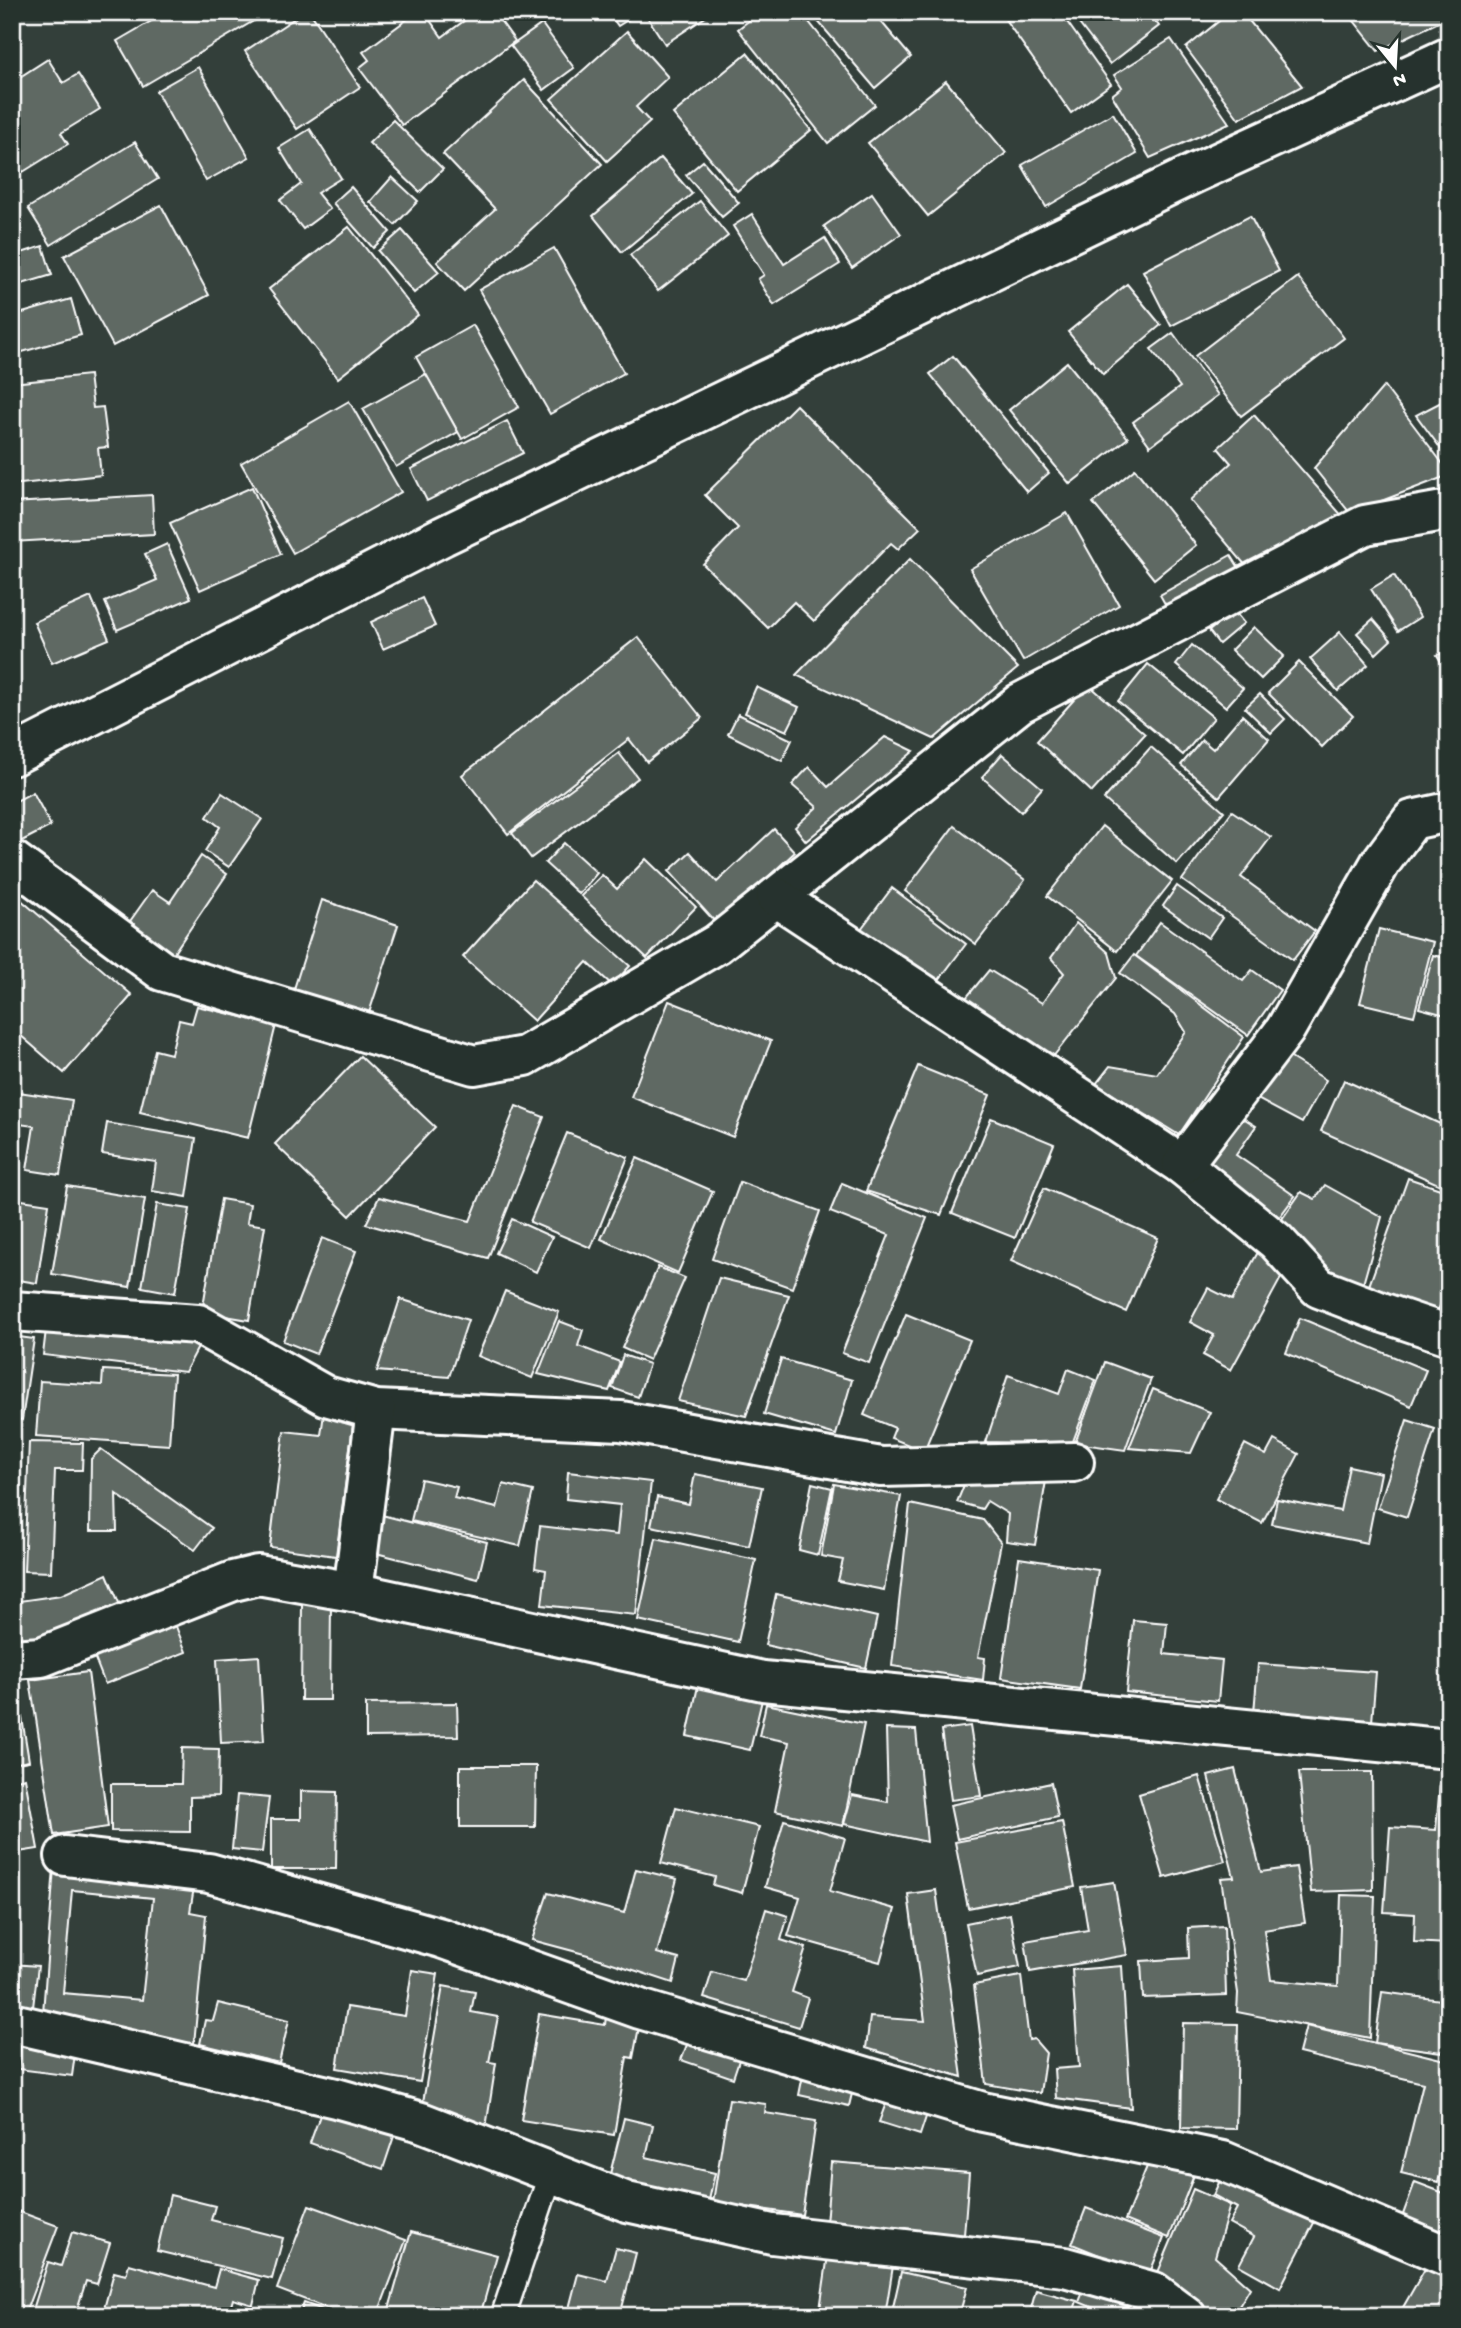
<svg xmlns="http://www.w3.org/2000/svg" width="1461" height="2328" viewBox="0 0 1461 2328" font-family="'Gochi Hand',sans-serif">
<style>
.building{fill:#5f6964;stroke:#fff;stroke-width:2;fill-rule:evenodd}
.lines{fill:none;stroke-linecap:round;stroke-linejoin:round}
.service-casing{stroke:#fff;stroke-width:28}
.minor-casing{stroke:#fff;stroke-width:44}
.tertiary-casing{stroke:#fff;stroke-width:44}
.service{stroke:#26332d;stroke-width:23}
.minor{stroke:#26332d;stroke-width:38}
.tertiary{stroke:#26332d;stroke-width:38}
</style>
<rect width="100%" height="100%" fill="#333f3a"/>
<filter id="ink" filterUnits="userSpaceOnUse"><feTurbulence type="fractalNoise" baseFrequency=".0143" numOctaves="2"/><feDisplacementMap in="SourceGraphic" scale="14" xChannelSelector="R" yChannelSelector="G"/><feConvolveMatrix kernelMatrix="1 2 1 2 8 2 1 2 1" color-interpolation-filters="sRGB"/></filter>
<g filter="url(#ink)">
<g class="building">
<polygon points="167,12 269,12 143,86 117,41"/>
<polygon points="304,12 310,12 360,87 297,129 245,51"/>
<polygon points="417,12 424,12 442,37 476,12 494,12 515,41 402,125 359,68 369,60 363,52"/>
<polygon points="608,12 640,12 618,26"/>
<polygon points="644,12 713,12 665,44"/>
<polygon points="760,12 801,12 875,105 828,143 738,29"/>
<polygon points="810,12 873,12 911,57 875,88"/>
<polygon points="1005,12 1060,12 1111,84 1071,113 1002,15"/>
<polygon points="1070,12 1148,12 1159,26 1110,64"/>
<polygon points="1230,12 1242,12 1302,86 1239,119 1186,48"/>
<polygon points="1347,12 1449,12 1449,17 1378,51"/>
<polygon points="542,24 574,68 544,90 511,46"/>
<polygon points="627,31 668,77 636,107 650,122 607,161 551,99"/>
<polygon points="1171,39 1229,123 1150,158 1112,95 1122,87 1114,75"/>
<polygon points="747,53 811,130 737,191 673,114"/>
<polygon points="48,59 63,83 78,74 100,109 61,133 68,144 23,172 12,155 12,82"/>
<polygon points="198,67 249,157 206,181 156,91"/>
<polygon points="524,80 602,164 464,291 437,262 495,209 443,154"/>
<polygon points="946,81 1006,153 928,216 868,143"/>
<polygon points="1113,113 1137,154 1046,207 1022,165"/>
<polygon points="393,120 443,169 420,192 369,143"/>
<polygon points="310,129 341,178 317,193 330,209 303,229 280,200 301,184 279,148"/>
<polygon points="135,142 158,179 51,245 28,208"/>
<polygon points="661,158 692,194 622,252 593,216"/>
<polygon points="703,161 739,203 722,217 686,175"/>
<polygon points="392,177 418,201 395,225 370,202"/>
<polygon points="351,187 390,232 373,248 333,203"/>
<polygon points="872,193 901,234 852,268 824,226"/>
<polygon points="700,201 728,236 658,291 630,255"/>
<polygon points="161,205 209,295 113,346 64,256"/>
<polygon points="752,214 784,264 825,238 840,264 774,305 758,279 764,275 733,226"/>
<polygon points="1250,216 1279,271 1171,326 1143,271"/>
<polygon points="349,227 418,315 338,378 269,289"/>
<polygon points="402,230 439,272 414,293 378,251"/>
<polygon points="43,246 52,275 12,287 12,256"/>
<polygon points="554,248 624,373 550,414 479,290"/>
<polygon points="1298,277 1344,338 1241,416 1195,356"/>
<polygon points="1127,284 1161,325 1103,374 1068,332"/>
<polygon points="71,299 81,335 12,355 12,316"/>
<polygon points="473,325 519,407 462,439 416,357"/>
<polygon points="1173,333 1218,395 1150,446 1133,422 1180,387 1151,349"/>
<polygon points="953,356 1049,473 1027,492 930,374"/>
<polygon points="1067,362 1128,438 1070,484 1009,410"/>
<polygon points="426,374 458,432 396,467 363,409"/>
<polygon points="89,375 93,408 103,407 108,447 98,448 101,475 12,485 12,383"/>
<polygon points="1384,386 1449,472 1449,475 1350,513 1314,468"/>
<polygon points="1449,398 1449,460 1416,415"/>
<polygon points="349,401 401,492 293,553 241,463"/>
<polygon points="796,405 920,528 898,549 891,543 814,621 794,602 768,628 703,564 738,528 705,495"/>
<polygon points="1254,415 1344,518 1252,573 1190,500 1231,463 1218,448"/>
<polygon points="507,421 523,453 427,501 411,469"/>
<polygon points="1135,469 1196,545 1154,579 1093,503"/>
<polygon points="252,487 281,554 200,590 170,523"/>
<polygon points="152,495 154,534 12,542 12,503"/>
<polygon points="1067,513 1119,605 1023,661 970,569"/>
<polygon points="167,544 191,598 117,630 105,602 157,580 145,554"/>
<polygon points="1231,555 1246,579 1174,620 1160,595"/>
<polygon points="910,559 1018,668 934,739 796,675"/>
<polygon points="1394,575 1420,617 1398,631 1371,589"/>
<polygon points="91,597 109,639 52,663 34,622"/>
<polygon points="422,598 435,626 383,649 371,622"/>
<polygon points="1234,611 1244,623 1219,644 1209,631"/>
<polygon points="1373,619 1391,640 1376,654 1357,633"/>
<polygon points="1254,627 1284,656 1261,679 1231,650"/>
<polygon points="1340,632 1368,665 1338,691 1310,659"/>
<polygon points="638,637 702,718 647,762 629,739 508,834 462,775"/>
<polygon points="1192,645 1243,688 1226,707 1176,665"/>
<polygon points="1449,651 1449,675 1437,655"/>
<polygon points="1299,662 1353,716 1322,747 1268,693"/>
<polygon points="1148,664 1214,718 1183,755 1118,701"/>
<polygon points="1088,684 1145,734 1092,792 1037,741"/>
<polygon points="756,687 799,707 787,731 745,713"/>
<polygon points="1260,694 1285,719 1271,733 1245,708"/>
<polygon points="738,714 792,740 782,761 728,734"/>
<polygon points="1242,715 1269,739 1219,797 1181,765 1202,740 1213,749"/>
<polygon points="885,737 914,751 806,841 795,827 817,807 792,785 809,767 828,787"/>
<polygon points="1151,747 1224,811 1177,864 1104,799"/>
<polygon points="619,753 638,778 531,858 512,833"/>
<polygon points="1002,754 1042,788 1021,812 982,777"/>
<polygon points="33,792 51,826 12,846 12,803"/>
<polygon points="222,793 262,819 229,867 205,851 220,827 207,817"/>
<polygon points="1232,811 1271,837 1241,877 1315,931 1293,960 1182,880"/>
<polygon points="954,826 1025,880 976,944 905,891"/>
<polygon points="1102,826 1172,881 1117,951 1047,896"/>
<polygon points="774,829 795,852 717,924 669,871 690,852 717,882"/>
<polygon points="564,843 597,873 579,894 545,863"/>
<polygon points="201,856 227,874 173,954 128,924 152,890 170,902"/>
<polygon points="646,859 696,907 647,958 581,896 602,875 617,889"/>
<polygon points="533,880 630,966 612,985 587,962 534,1021 463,957"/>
<polygon points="1177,886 1222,918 1208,938 1163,906"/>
<polygon points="892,888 966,944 932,989 858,933"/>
<polygon points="20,899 132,995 64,1073 12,1028 12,909"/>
<polygon points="322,900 398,925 368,1016 293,992"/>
<polygon points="1160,922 1243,981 1252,970 1280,990 1248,1035 1136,956"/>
<polygon points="1076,923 1109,953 1116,978 1048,1063 961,1004 989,970 1042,1003 1064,973 1051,958"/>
<polygon points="1379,929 1433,942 1414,1016 1360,1003"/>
<polygon points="1134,955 1244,1037 1179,1135 1096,1084 1110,1066 1157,1074 1186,1032 1175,1014 1120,973"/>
<polygon points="1433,955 1449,959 1449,1016 1419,1008"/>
<polygon points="669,1001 771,1041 733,1137 631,1097"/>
<polygon points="197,1006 276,1025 248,1138 140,1112 155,1050 171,1054 179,1020 192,1023"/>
<polygon points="1275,1048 1326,1080 1302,1123 1246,1093"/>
<polygon points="360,1056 435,1127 350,1216 275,1144"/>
<polygon points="918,1066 990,1095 941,1215 866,1191"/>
<polygon points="1344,1080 1449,1128 1449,1189 1321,1131"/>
<polygon points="12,1091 72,1100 60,1175 27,1170 34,1126 12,1123"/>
<polygon points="516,1106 544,1117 488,1258 366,1224 379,1197 470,1221"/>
<polygon points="1232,1111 1256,1126 1236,1155 1295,1196 1275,1223 1203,1168"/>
<polygon points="991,1118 1054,1144 1015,1238 952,1213"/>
<polygon points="107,1123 196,1138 187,1197 152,1191 156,1162 102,1154"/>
<polygon points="567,1133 628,1157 591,1248 530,1222"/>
<polygon points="637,1158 713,1191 678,1273 601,1239"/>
<polygon points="1408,1178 1449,1192 1449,1281 1435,1319 1366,1294"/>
<polygon points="740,1182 820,1211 792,1288 712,1259"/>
<polygon points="842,1183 927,1218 869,1363 842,1353 889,1235 830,1212"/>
<polygon points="1325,1185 1382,1217 1363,1284 1310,1263 1275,1229 1301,1192 1315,1199"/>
<polygon points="67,1186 145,1199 130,1287 52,1274"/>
<polygon points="1044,1188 1158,1238 1126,1312 1011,1261"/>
<polygon points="15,1199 49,1204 37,1283 12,1279 12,1216"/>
<polygon points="221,1199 250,1204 247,1223 265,1226 249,1320 202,1312"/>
<polygon points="157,1204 190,1209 175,1293 142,1287"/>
<polygon points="512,1219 552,1237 536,1272 496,1253"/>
<polygon points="322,1238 356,1251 316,1354 283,1341"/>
<polygon points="1258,1252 1287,1267 1231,1370 1203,1355 1214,1335 1190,1322 1208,1288 1232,1300"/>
<polygon points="658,1267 685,1278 649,1360 622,1348"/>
<polygon points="719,1278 789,1295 746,1416 678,1401"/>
<polygon points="505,1291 559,1312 532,1378 478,1356"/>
<polygon points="400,1299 468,1320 449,1377 377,1371"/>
<polygon points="906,1314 970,1340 924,1451 891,1438 895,1428 864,1415"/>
<polygon points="1300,1318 1426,1370 1411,1406 1286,1353"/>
<polygon points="47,1321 203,1338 185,1372 43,1355"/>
<polygon points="559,1321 583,1330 578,1346 620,1362 609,1391 538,1374"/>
<polygon points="12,1336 34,1339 22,1420 12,1418"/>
<polygon points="623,1355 649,1364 638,1397 612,1388"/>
<polygon points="781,1359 852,1380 836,1435 764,1414"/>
<polygon points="1105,1362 1151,1379 1125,1450 1075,1443"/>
<polygon points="1068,1369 1096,1380 1072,1444 986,1442 1008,1375 1059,1394"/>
<polygon points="103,1370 174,1374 169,1445 36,1436 40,1381 102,1385"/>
<polygon points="1153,1389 1210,1412 1191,1453 1129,1448"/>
<polygon points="324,1413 354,1417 336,1556 270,1547 284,1431 321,1435"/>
<polygon points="1407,1420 1435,1429 1407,1517 1378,1508"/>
<polygon points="1274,1440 1299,1454 1262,1523 1216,1499 1245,1444 1266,1455"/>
<polygon points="29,1442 83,1443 82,1470 55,1470 51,1572 24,1571"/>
<polygon points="101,1449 212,1528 195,1550 116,1494 117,1531 90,1531 91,1459"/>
<polygon points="1349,1466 1381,1473 1367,1543 1272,1524 1277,1499 1340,1511"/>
<polygon points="568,1472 651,1482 636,1615 542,1605 546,1570 535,1568 540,1526 617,1535 620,1505 566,1499"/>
<polygon points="695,1474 762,1487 749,1546 651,1526 657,1497 689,1504"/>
<polygon points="421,1479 457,1487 454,1498 497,1508 503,1484 533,1491 520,1546 411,1521"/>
<polygon points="1046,1481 1035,1545 1006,1541 1008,1514 987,1501 982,1509 957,1502 964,1485"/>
<polygon points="812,1483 832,1488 818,1555 799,1550"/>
<polygon points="834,1484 901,1496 884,1590 838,1581 843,1560 821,1556"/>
<polygon points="910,1504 983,1520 1001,1543 978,1657 985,1658 983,1680 892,1666"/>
<polygon points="378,1514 487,1542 478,1579 368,1551"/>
<polygon points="656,1538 756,1560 738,1642 638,1620"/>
<polygon points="1019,1558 1098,1570 1080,1689 1001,1678"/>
<polygon points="107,1574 122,1610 12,1646 12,1602 61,1595"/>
<polygon points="776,1594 877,1617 866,1668 765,1645"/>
<polygon points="302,1604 331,1604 330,1700 301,1700"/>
<polygon points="1133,1620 1167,1623 1164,1654 1222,1660 1218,1701 1126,1692"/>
<polygon points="175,1624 186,1652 105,1684 94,1656"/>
<polygon points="259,1656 264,1741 221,1743 217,1659"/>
<polygon points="1258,1664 1376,1672 1372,1722 1254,1713"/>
<polygon points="88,1672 108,1827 54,1835 30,1680"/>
<polygon points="12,1681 16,1681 29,1761 12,1764"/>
<polygon points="698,1686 762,1700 750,1750 687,1736"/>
<polygon points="457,1703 458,1736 366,1737 366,1704"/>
<polygon points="766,1704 864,1724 843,1826 775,1811 789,1742 759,1736"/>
<polygon points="970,1726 981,1796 951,1800 941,1730"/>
<polygon points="886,1729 916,1730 927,1842 844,1824 852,1795 888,1802"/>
<polygon points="182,1748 219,1749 218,1796 190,1797 190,1832 111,1831 111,1784 181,1784"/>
<polygon points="460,1766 536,1766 535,1827 460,1827"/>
<polygon points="1235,1769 1261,1872 1296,1867 1305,1923 1264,1930 1271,1980 1338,1986 1341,1895 1375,1896 1370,2038 1237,2012 1238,1993 1221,1878 1234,1877 1208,1776"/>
<polygon points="1299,1772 1372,1772 1373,1890 1311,1892"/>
<polygon points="1199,1776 1225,1861 1164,1878 1139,1794"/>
<polygon points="25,1778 38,1849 12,1853 12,1781"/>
<polygon points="1051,1783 1058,1817 957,1839 950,1805"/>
<polygon points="1440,1784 1449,1784 1447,1944 1414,1942 1415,1914 1384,1912 1390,1827 1436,1830"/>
<polygon points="301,1791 337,1792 336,1869 271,1869 271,1819 301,1819"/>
<polygon points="237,1795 269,1798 262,1852 232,1849"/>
<polygon points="676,1807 759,1827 742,1893 713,1885 715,1877 661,1863"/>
<polygon points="784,1820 845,1838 830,1891 895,1909 880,1962 788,1936 800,1897 765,1887"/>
<polygon points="1062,1822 1075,1887 968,1908 955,1842"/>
<path d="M54,1867l141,14 -5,31 16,3 -12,129 -151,-31zM72,1890l81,8 -11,102 -79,-7z"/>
<polygon points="636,1869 677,1879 657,1953 679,1959 673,1983 588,1955 532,1940 548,1893 624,1913"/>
<polygon points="1114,1882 1127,1955 1030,1972 1025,1941 1088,1930 1081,1887"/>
<polygon points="936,1890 962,2077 866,2048 870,2017 925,2021 908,1894"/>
<polygon points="766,1909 788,1916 781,1940 806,1948 792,1992 808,1998 799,2027 704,1998 712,1972 744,1981"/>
<polygon points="1010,1914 1020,1967 977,1976 966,1923"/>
<polygon points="1224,1926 1226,1995 1143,1998 1141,1961 1189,1958 1188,1928"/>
<polygon points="12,1964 38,1966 33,2007 12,2004"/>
<polygon points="1122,1966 1131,2108 1056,2098 1054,2069 1079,2067 1072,1970"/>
<polygon points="412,1970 438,1974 420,2082 337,2068 347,2007 405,2016"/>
<polygon points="1021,1976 1029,2040 1034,2039 1046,2053 1040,2093 986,2084 974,1985"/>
<polygon points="443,1986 475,1992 471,2012 498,2017 489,2062 496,2063 485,2134 422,2108"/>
<polygon points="1382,1992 1449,2001 1449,2053 1375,2043"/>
<polygon points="218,2003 289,2020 279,2063 200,2044 205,2020 213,2021"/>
<polygon points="539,2014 605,2025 606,2016 640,2022 633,2058 627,2057 614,2135 521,2120"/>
<polygon points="1183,2023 1238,2024 1236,2129 1181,2128"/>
<polygon points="1306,2026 1449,2061 1449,2141 1438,2182 1401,2173 1423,2083 1299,2053"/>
<polygon points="690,2037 741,2054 733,2078 681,2060"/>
<polygon points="21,2040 76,2047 72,2076 18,2069"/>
<polygon points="804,2070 855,2081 849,2106 799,2095"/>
<polygon points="889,2095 929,2108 920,2135 879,2122"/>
<polygon points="729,2099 766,2104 765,2113 816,2121 802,2215 713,2202"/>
<polygon points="323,2107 395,2133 383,2169 310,2143"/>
<polygon points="624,2118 653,2125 646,2157 715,2173 708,2205 608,2182"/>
<polygon points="1150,2159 1194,2175 1169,2238 1125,2220"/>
<polygon points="831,2162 969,2173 964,2235 826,2224"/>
<polygon points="1224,2172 1316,2219 1280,2288 1239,2265 1254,2237 1229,2223 1237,2208 1213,2195"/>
<polygon points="1415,2182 1449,2195 1449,2233 1443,2248 1397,2231"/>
<polygon points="1193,2189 1230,2205 1215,2257 1250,2288 1233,2316 1215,2316 1156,2277"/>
<polygon points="170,2195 215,2206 211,2220 283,2238 272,2279 157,2251"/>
<polygon points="309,2205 406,2240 377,2316 347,2316 277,2289"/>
<polygon points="1086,2208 1164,2238 1149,2275 1072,2244"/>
<polygon points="12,2209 58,2226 24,2316 12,2314"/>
<polygon points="72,2232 110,2243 97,2284 86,2281 75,2316 31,2316 48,2262 61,2266"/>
<polygon points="411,2232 497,2255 480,2316 387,2316"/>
<polygon points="616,2248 636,2253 620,2316 567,2316 578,2274 607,2281"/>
<polygon points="828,2255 893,2266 885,2316 819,2316"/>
<polygon points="129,2264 214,2287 219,2269 259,2280 253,2305 233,2299 228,2316 204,2314 204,2316 102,2316 114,2272 126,2275"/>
<polygon points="1426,2267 1449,2277 1449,2316 1398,2316"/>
<polygon points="901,2272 967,2287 959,2316 891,2316"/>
<polygon points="1088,2279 1161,2316 1113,2316 1079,2302"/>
<polygon points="1036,2290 1077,2301 1072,2316 1029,2316"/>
<polygon points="304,2303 326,2311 324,2316 299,2316"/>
</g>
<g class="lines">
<defs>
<polyline id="service" points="503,2316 551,2173"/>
<g id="minor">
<polyline points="12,860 162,971 474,1065 525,1056 717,944 1020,703 1365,525 1449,510"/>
<polyline points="776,897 1182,1165 1276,1241 1319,1288 1384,1313 1449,1335"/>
<polyline points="1182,1165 1285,1030 1381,862 1412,820 1444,813 1449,815"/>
<polyline points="12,1311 198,1324 326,1396 376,1410 621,1421 881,1467 1074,1462"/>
<polyline points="353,1592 376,1410"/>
<polyline points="12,1659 41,1657 233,1581 258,1575 353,1592 763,1681 1449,1749"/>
<polyline points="65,1856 209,1873 441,1938 640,2009 983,2112 1223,2161 1449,2257"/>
<polyline points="12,2023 336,2098 421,2122 627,2202 772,2234 1065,2267 1154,2292 1186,2316"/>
</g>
<polyline id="tertiary" points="12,756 443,536 1195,173 1449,57"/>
</defs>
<use href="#service" class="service-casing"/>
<use href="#minor" class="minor-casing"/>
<use href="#tertiary" class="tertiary-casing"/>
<use href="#service" class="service"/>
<use href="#minor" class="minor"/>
<use href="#tertiary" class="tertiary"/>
</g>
</g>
<rect width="1461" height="2328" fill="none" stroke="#26332d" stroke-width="42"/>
<rect x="21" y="21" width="1419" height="2286" fill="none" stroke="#fff" stroke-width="2.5" filter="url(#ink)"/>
<g transform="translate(1395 66) rotate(162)" stroke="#26332d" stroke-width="5" paint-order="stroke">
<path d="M0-5L12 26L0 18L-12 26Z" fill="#ffffff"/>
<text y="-10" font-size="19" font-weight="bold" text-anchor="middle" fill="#ffffff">N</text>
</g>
</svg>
